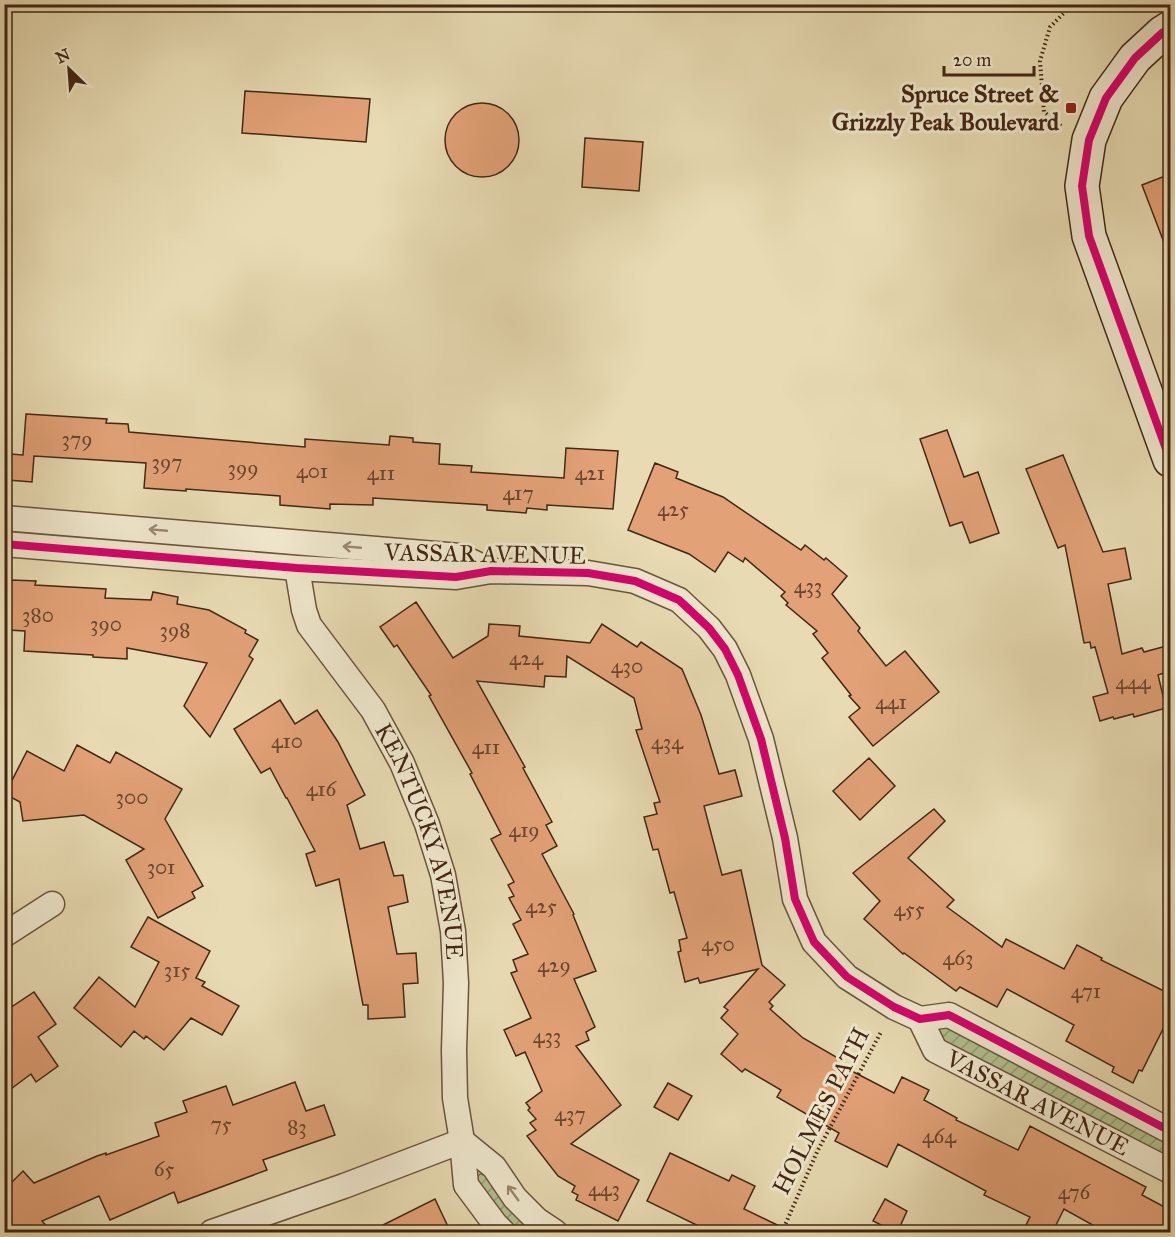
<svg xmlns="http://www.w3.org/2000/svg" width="1175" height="1237" viewBox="0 0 1175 1237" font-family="'IM FELL Great Primer',serif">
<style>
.garden{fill:url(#garden-furrows);stroke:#7a7452;stroke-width:1.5}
.building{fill:#e2a177;stroke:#422713;stroke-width:1.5}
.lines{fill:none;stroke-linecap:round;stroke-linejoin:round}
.street-casing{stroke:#6c543b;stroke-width:27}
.secondary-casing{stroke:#422713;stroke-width:36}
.path{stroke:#422713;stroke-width:4;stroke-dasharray:1.5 3;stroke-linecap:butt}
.street{stroke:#f0e8ce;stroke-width:24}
.secondary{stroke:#f0e8ce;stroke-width:33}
.cycleway-casing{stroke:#f0e8ce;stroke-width:11}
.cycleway{stroke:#d6006c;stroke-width:8}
.oneway{stroke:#998870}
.poi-dot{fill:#8f2418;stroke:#f0e8ce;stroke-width:2}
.labels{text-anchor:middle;stroke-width:6;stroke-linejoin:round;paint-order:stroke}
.number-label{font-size:21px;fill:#6a462c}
.poi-label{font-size:24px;font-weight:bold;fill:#422713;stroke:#f0e8ce;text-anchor:end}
.street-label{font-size:24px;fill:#422713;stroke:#f0e8ce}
</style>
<defs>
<pattern id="garden-furrows" width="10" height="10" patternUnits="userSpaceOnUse" patternTransform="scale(1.5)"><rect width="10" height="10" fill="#b1c190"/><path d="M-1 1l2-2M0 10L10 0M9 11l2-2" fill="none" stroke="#929d74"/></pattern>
</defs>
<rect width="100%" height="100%" fill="#e8dbb3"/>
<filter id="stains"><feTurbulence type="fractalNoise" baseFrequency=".00333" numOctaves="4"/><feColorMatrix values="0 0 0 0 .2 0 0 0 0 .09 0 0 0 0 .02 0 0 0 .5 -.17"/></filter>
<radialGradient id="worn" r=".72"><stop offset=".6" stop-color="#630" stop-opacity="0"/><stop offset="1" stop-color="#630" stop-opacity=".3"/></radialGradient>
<g class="garden">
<polygon points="944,1025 1050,1078 1170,1143 1170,1161 936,1039 935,1028"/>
<polygon points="480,1174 487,1175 536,1232 515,1232 509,1227 477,1181 477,1177"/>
</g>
<g class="building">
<polygon points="245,91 370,99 366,142 242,133"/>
<circle cx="482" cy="140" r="37"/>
<polygon points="585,138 643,142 639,191 582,187"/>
<polygon points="1170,174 1170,253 1168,253 1142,185"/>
<polygon points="26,414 107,419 106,423 128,424 129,432 305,447 305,439 389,445 390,436 413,438 413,442 440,444 439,464 472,466 471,472 564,478 566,448 618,451 613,509 547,505 547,510 527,508 526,513 487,510 487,505 373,498 373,505 330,504 330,509 280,505 280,496 186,489 186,491 144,488 146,463 34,456 32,482 8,480 10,454 23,455"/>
<polygon points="947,430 964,477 978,472 999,533 970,543 962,522 950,526 920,439"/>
<polygon points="1063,455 1103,552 1125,548 1131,579 1108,584 1122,654 1142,648 1144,652 1170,645 1170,671 1158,675 1166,708 1134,717 1133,714 1114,719 1113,717 1100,721 1093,697 1108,693 1095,647 1091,648 1090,642 1084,643 1065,545 1058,548 1026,469"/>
<polygon points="655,463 678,472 676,478 723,497 801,550 805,545 824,560 826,558 847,576 832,594 860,628 858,631 886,666 905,651 939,692 873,746 849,717 860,708 849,696 851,695 822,658 828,653 813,634 817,631 786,605 788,603 781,596 785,592 745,558 743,562 728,552 715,572 689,554 628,530"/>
<polygon points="11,580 36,581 35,585 106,589 105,598 151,600 153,592 178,597 177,604 209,610 246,630 245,633 258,640 249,656 253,659 210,737 184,706 207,663 127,648 127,659 93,657 93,655 24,651 25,631 8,630"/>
<polygon points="416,602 453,658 488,636 489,624 520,626 519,636 590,643 602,624 637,647 641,642 682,669 701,715 719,774 735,770 742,796 704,806 722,875 741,870 762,965 785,985 769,1002 773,1006 770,1009 803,1038 843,1061 841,1064 845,1066 844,1067 894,1093 902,1077 929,1090 924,1100 957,1118 956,1120 1018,1150 1030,1126 1146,1187 1142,1195 1170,1210 1170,1222 1165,1233 1107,1233 1064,1209 1052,1233 1022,1233 1030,1217 984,1195 986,1191 898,1144 887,1167 835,1141 839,1133 777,1097 781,1090 745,1069 742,1072 721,1054 738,1034 721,1018 728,1010 724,1007 758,969 700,983 698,978 685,982 678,952 681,951 679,940 687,938 674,892 670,893 658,849 653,850 644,817 657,814 654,803 660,802 636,730 642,729 634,698 567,656 566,677 545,676 544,687 477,681 525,767 523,768 552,822 546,825 557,846 542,854 574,914 573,915 596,971 574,979 595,1027 586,1032 589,1040 576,1046 621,1105 571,1144 639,1180 618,1221 576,1200 578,1195 572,1192 575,1186 558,1176 527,1136 536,1130 530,1123 536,1119 528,1110 530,1108 526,1103 542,1091 525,1052 516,1056 504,1030 531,1018 511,973 517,971 513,960 528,954 513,924 521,920 509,898 514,896 508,885 514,882 491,839 501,834 470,774 472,773 429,696 431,695 397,645 394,647 380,627"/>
<polygon points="280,700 295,724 317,710 338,742 365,795 347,805 360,849 384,842 394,876 403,875 408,902 388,907 397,954 416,953 418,983 403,984 405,1017 368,1019 368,1005 363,1005 339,879 316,886 306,854 315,851 287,798 286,798 270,768 261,773 234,729"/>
<polygon points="77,745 110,763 116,752 182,789 165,819 203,886 192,892 195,898 158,918 126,860 144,849 84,815 23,821 20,802 5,794 27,751 64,771"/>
<polygon points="869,758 895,786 860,820 833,791"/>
<polygon points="934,809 945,821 908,858 954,900 947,907 1002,947 1006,939 1064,969 1077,945 1102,958 1101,960 1170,994 1170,1015 1142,1071 1139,1070 1133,1083 1112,1072 1114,1067 1066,1041 1074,1025 1007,989 997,1007 960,987 956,991 904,953 903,954 864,919 880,901 853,873"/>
<polygon points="148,917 210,951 196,978 205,982 202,986 239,1006 222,1035 191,1018 164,1050 146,1036 144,1039 134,1031 121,1047 74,1008 99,977 135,1007 159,962 131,947"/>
<polygon points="34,992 56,1024 38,1037 58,1066 36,1082 31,1074 4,1094 4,1012"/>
<polygon points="295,1082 306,1111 324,1105 335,1135 263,1160 267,1170 178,1203 174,1192 110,1220 99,1196 42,1221 53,1233 4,1233 4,1190 23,1171 34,1183 97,1156 106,1153 106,1155 159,1136 155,1123 187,1112 183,1101 226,1086 233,1105"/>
<polygon points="668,1083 692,1096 678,1120 654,1107"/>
<polygon points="670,1153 729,1181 732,1175 755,1186 744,1209 794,1233 713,1233 647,1201"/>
<polygon points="435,1199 451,1233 367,1233"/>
<polygon points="885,1199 907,1211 897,1233 873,1221"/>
</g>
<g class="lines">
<defs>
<g id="street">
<polyline points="4,518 460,556 491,571"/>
<polyline points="4,544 297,568 456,577 491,571 588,573 635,581 679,600 709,628 725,649 738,675 761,739 785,838 795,899 814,942 847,977 894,1007 920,1019 949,1015 1170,1131"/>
<path id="s1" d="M297,568l7,42 5,15 64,85 29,53 25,61 16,51 10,56 3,52 -2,67 1,48 7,43 4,44 29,39 8,8"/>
<polyline points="4,935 52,904"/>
<path id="s2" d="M920,1019l15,31 235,121"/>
<polyline points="462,1141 494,1167 515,1198 537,1220 555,1232"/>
<polyline points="212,1232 344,1186 462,1141"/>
</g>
<polyline id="secondary" points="1170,28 1162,33 1135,58 1106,98 1089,140 1082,186 1089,236 1170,460"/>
</defs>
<use href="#street" class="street-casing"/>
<use href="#secondary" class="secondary-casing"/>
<g class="path">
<polyline points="1061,126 1044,112 1040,61 1050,27 1073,4"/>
<polyline points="782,1232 817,1152 881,1032"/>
</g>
<use href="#street" class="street"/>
<use href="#secondary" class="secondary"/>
<defs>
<g id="cycleway">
<polyline points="1170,28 1162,33 1135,58 1106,98 1089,140 1082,186 1089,236 1170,460"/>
<polyline points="4,544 297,568 456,577 491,571 588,573 635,581 679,600 709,628 725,649 738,675 761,739 785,838 795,899 814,942 847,977 894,1007 920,1019 949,1015 1170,1131"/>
</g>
</defs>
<use href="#cycleway" class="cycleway-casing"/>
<use href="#cycleway" class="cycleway"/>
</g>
<defs><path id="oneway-shaft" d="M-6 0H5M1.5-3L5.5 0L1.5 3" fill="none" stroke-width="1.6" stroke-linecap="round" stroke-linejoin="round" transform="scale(1.5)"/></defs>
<g class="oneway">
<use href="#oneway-shaft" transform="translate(158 530) rotate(-175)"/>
<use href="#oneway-shaft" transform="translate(352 547) rotate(-175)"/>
<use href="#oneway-shaft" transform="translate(513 1193) rotate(-126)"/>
</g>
<rect class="poi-dot" x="1065" y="102" width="12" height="12" rx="3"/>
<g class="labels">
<g class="number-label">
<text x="77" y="446">379</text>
<text x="167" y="469">397</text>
<text x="243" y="475">399</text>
<text x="312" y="478">401</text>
<text x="381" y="480">411</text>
<text x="590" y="480">421</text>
<text x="518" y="500">417</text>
<text x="673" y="516">425</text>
<text x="808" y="593">433</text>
<text x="38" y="622">380</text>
<text x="106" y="631">390</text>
<text x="175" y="637">398</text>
<text x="526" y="665">424</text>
<text x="627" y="673">430</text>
<text x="1133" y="689">444</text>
<text x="891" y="709">441</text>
<text x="287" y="748">410</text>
<text x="667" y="749">434</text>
<text x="486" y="754">411</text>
<text x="321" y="796">416</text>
<text x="132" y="804">300</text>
<text x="524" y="837">419</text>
<text x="161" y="874">301</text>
<text x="541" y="913">425</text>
<text x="909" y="916">455</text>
<text x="718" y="951">450</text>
<text x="958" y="965">463</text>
<text x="554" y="972">429</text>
<text x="177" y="977">315</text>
<text x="1086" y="998">471</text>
<text x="547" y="1043">433</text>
<text x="570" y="1121">437</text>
<text x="221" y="1131">75</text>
<text x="297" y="1134">83</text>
<text x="939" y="1143">464</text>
<text x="164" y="1176">65</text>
<text x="604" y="1196">443</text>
<text x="1074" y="1199">476</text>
</g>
<g class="poi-label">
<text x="1059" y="102">Spruce Street &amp;<tspan x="1059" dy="28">Grizzly Peak Boulevard</tspan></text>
</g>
<g class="street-label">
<text transform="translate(485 554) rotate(1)" y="8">VASSAR AVENUE</text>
<text dy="8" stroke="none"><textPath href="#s1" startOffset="306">KENTUCKY AVENUE</textPath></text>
<text dy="8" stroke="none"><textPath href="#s2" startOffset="150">VASSAR AVENUE</textPath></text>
<text transform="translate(821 1111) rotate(-63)" y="8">HOLMES PATH</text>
</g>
</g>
<rect width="1175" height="1237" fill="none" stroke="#e8dbb3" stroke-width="24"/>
<rect x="6" y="6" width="1163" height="1225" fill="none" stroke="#422713" stroke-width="3"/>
<rect x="12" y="12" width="1151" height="1213" fill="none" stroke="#422713" stroke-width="1.5"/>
<g transform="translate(69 69) rotate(335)" stroke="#f0e8ce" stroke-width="4.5" paint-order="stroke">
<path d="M0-4.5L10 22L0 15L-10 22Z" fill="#422713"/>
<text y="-9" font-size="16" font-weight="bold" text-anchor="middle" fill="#422713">N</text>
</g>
<path d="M944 66v9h90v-9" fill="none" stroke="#422713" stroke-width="3"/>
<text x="953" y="66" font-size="18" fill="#422713" stroke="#f0e8ce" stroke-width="4.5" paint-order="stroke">20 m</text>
<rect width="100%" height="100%" filter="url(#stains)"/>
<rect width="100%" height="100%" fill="url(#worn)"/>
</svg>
